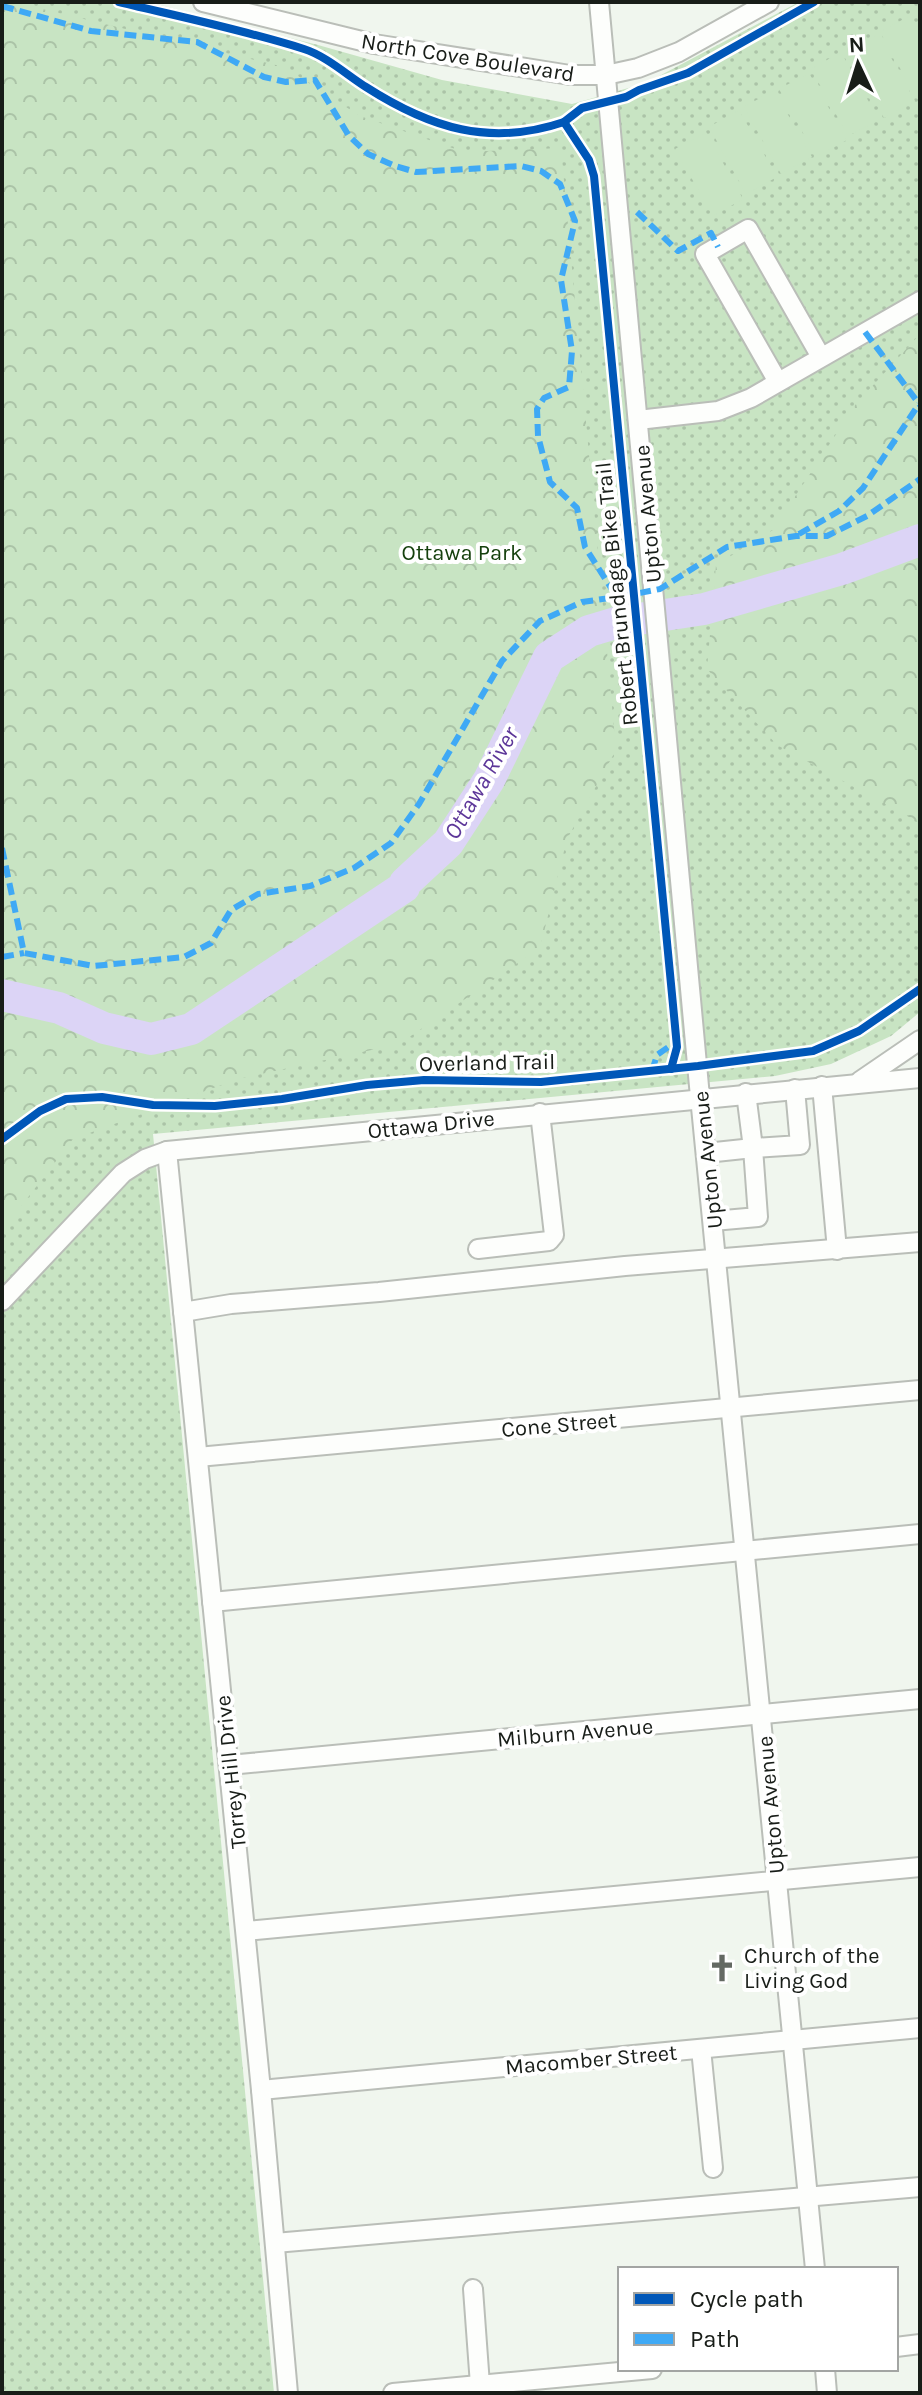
<svg xmlns="http://www.w3.org/2000/svg" width="922" height="2395" viewBox="0 0 922 2395" font-family="Karla,sans-serif">
<style>
.green{fill:url(#green-dots)}
.forest{fill:url(#forest-crowns)}
.pitch{fill:#c8e4c3}
.lines{fill:none;stroke-linecap:round;stroke-linejoin:round}
.river{stroke:#dcd4f6;stroke-width:32}
.minor-casing{stroke:#babeb8;stroke-width:22}
.minor{stroke:#fdfefc;stroke-width:18}
.quiet{stroke:#3fa9f5;stroke-width:6;stroke-dasharray:12 6;stroke-linecap:butt}
.cycleway-casing{stroke:#fff;stroke-width:13}
.cycleway{stroke:#0057b8;stroke-width:8}
.labels{text-anchor:middle;stroke-width:8;stroke-linejoin:round;paint-order:stroke}
.street-label{font-size:22px;fill:#181d18;stroke:#fff}
.park-label{font-size:22px;fill:#15400d;stroke:#fff}
.poi-label{font-size:22px;fill:#181d18;stroke:#fff;text-anchor:start}
.water-label{font-size:24px;font-style:italic;fill:#5d3799;stroke:#fff}
</style>
<defs>
<pattern id="green-dots" width="8" height="8" patternUnits="userSpaceOnUse" patternTransform="scale(2)"><rect width="8" height="8" fill="#c8e4c3"/><path d="M2 2h.1M6 6h.1" fill="none" stroke="#abc3a7" stroke-width="1.8" stroke-linecap="round"/></pattern>
<pattern id="forest-crowns" width="20" height="18" patternUnits="userSpaceOnUse" patternTransform="scale(2)"><rect width="20" height="18" fill="#c8e4c3"/><path d="M2 6a3 3 0 1 1 6 0M12 15a3 3 0 1 1 6 0" fill="none" stroke="#abc3a7"/></pattern>
</defs>
<rect width="100%" height="100%" fill="#f0f6ee"/>
<polygon class="green" points="2,2 148,2 318,45 442,80 572,104 646,83 799,2 920,2 920,1012 891,1036 831,1064 775,1076 153,1134 274,2393 2,2393"/>
<g class="forest">
<polygon points="2,2 13,2 284,67 360,116 464,152 561,148 616,750 567,839 540,948 399,1044 238,1079 73,1139 2,1231"/>
<polygon points="920,334 920,823 777,745 707,669 716,565 773,530 856,404"/>
</g>
<g class="pitch">
<polygon points="911,15 920,32 920,97 917,99 880,32"/>
<polygon points="878,34 915,101 884,118 847,51"/>
<polygon points="841,52 879,120 848,136 811,69"/>
<polygon points="809,73 847,140 816,157 779,89"/>
<polygon points="774,90 812,157 781,174 744,107"/>
<polygon points="739,110 777,177 746,194 709,127"/>
<polygon points="706,132 743,199 713,216 675,149"/>
</g>
<g class="lines">
<polyline class="river" points="2,995 59,1008 104,1028 151,1039 191,1029 404,887 405,883 448,843 489,780 549,657 589,631 619,622 704,609 842,569 920,540"/>
<defs>
<g id="minor">
<polyline points="203,2 374,44 570,75 606,75 638,68 679,52 769,2"/>
<polyline points="599,2 700,1097 815,2269"/>
<polyline points="778,382 705,254 748,229 821,357"/>
<polyline points="638,420 718,411 751,398 920,301"/>
<polyline points="860,1081 920,1040"/>
<polyline points="822,1086 837,1250"/>
<polyline points="746,1093 753,1148 800,1145 795,1089"/>
<polyline points="167,1151 261,2090 288,2393"/>
<polyline points="706,1153 753,1148 758,1217 713,1221"/>
<polyline points="478,1249 549,1241 554,1235 540,1113"/>
<polyline points="2,1301 123,1173 145,1159 167,1151 920,1078"/>
<polyline points="183,1312 231,1304 379,1292 625,1266 920,1242"/>
<polyline points="198,1457 920,1390"/>
<polyline points="212,1602 920,1534"/>
<polyline points="229,1765 920,1699"/>
<polyline points="246,1931 920,1867"/>
<polyline points="701,2049 713,2168"/>
<polyline points="261,2090 920,2028"/>
<polyline points="275,2243 920,2187"/>
<polyline points="473,2289 480,2385"/>
<polyline points="896,2347 920,2344"/>
<polyline points="825,2369 827,2393"/>
<polyline points="393,2393 652,2369"/>
</g>
</defs>
<use href="#minor" class="minor-casing"/>
<use href="#minor" class="minor"/>
<g class="quiet">
<polyline points="2,6 91,31 197,42 264,77 286,82 315,80 349,136 368,154 395,166 416,172 521,166 541,171 560,184 575,221 561,280 572,351 569,387 544,398 537,409 538,436 550,482 577,508 585,547 611,588 624,596 660,589 727,547 796,536 827,536 867,516 920,479"/>
<polyline points="637,212 678,251 711,233 718,247"/>
<polyline points="865,332 920,405"/>
<polyline points="799,534 839,511 863,488 919,404"/>
<polyline points="2,848 24,953 94,966 184,957 211,943 231,910 258,894 310,886 354,868 391,843 419,804 502,661 540,621 582,602 624,596"/>
<polyline points="2,957 24,953"/>
<polyline points="652,1071 657,1055 677,1041"/>
</g>
<defs>
<g id="cycleway">
<path d="M119,2c62,15 125,28 185,47 22,7 43,26 62,38 64,41 124,60 198,35"/>
<polyline points="671,1069 677,1047 594,176 589,160 564,122 582,108 626,97 639,90 688,73 814,2"/>
<polyline points="2,1139 40,1111 66,1099 102,1097 153,1105 215,1106 282,1099 367,1085 424,1080 541,1082 698,1066 813,1051 859,1031 920,989"/>
</g>
</defs>
<use href="#cycleway" class="cycleway-casing"/>
<use href="#cycleway" class="cycleway"/>
</g>
<defs>
<symbol id="church-bare" viewBox="-9 -9 18 18"><path d="M-1.2-6h2.4v3.5h3.3v2.4h-3.3V6h-2.4V-.1h-3.3v-2.4h3.3Z" fill="#646963" stroke="#fff" stroke-width="2.5" paint-order="stroke"/></symbol>
</defs>
<g fill-rule="evenodd">
<use href="#church-bare" x="702" y="1948" width="40" height="40"/>
</g>
<g class="labels">
<g class="street-label">
<text transform="translate(468 57) rotate(9)" y="8">North Cove Boulevard</text>
<text transform="translate(647 514) rotate(-95)" y="8">Upton Avenue</text>
<text transform="translate(616 594) rotate(-96)" y="8">Robert Brundage Bike Trail</text>
<text transform="translate(487 1062) rotate(-1)" y="8">Overland Trail</text>
<text transform="translate(431 1124) rotate(-6)" y="8">Ottawa Drive</text>
<text transform="translate(707 1160) rotate(-96)" y="8">Upton Avenue</text>
<text transform="translate(559 1424) rotate(-5)" y="8">Cone Street</text>
<text transform="translate(575 1732) rotate(-5)" y="8">Milburn Avenue</text>
<text transform="translate(230 1772) rotate(-96)" y="8">Torrey Hill Drive</text>
<text transform="translate(770 1805) rotate(-95)" y="8">Upton Avenue</text>
<text transform="translate(591 2059) rotate(-5)" y="8">Macomber Street</text>
</g>
<g class="park-label">
<text x="462" y="560">Ottawa Park</text>
</g>
<g class="poi-label">
<text x="744" y="1963">Church of the<tspan x="744" dy="25">Living God</tspan></text>
</g>
<g class="water-label">
<text transform="translate(481 783) rotate(-60)" y="8">Ottawa River</text>
</g>
</g>
<rect width="922" height="2395" fill="none" stroke="#181d18" stroke-width="8"/>
<rect x="618" y="2267" width="280" height="104" fill="#ffffff" stroke="#a3a5a3" stroke-width="2"/>
<rect x="634" y="2293" width="40" height="12" fill="#0057b8" stroke="#a3a5a3" stroke-width="2"/>
<text x="690" y="2307" font-size="24" fill="#181d18">Cycle path</text>
<rect x="634" y="2333" width="40" height="12" fill="#3fa9f5" stroke="#a3a5a3" stroke-width="2"/>
<text x="690" y="2347" font-size="24" fill="#181d18">Path</text>
<g transform="translate(858 64) rotate(356)" stroke="#ffffff" stroke-width="6" paint-order="stroke">
<path d="M0-6L14 30L0 20L-14 30Z" fill="#181d18"/>
<text y="-12" font-size="22" font-weight="bold" text-anchor="middle" fill="#181d18">N</text>
</g>
</svg>
